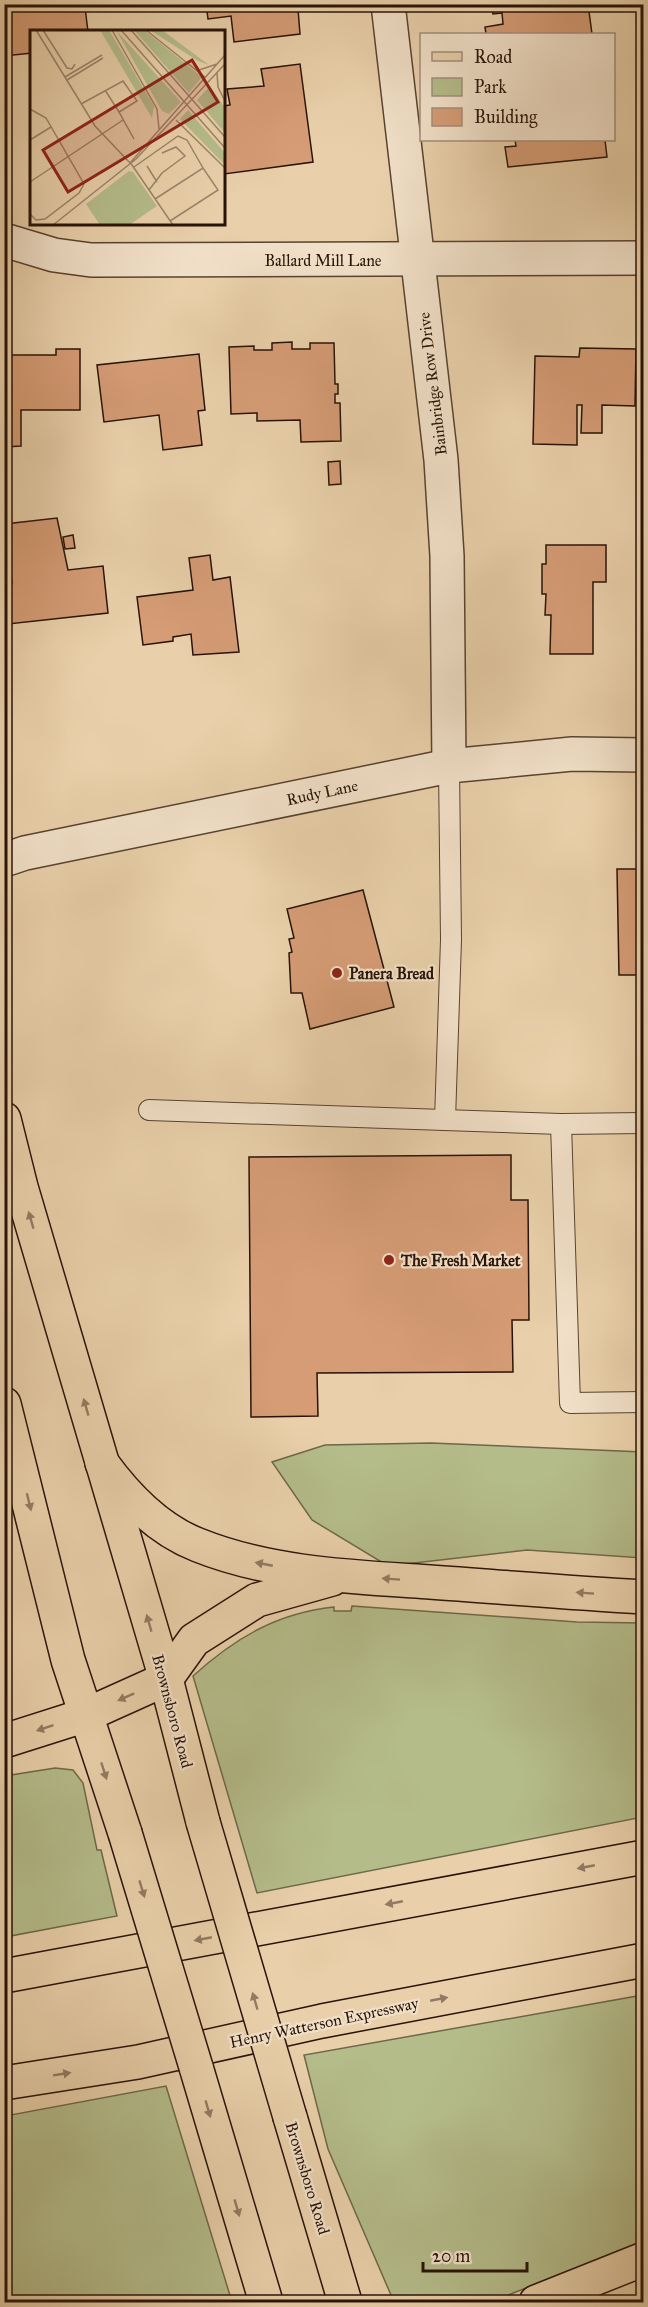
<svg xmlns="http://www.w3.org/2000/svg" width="648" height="2307" viewBox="0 0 648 2307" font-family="'IM FELL Great Primer',serif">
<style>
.green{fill:#b4bc8a;stroke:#6e684a;stroke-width:1.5}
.building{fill:#d59c75;stroke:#281309;stroke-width:1.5}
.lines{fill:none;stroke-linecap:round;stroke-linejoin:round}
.lane-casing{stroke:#584231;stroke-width:22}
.street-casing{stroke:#584231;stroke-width:36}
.primary-casing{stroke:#281309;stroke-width:36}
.highway-casing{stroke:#281309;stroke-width:36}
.lane{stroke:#f1e0c8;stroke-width:20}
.street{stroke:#f1e0c8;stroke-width:33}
.primary{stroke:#e9d0aa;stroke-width:33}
.highway{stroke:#e9d0aa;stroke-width:33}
.primary-bridge-casing{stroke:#281309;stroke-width:36;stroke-linecap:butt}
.primary-bridge{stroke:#e9d0aa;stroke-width:33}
.oneway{fill:#927b62}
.poi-dot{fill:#8f2418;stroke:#f1e0c8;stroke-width:2}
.labels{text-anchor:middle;stroke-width:4.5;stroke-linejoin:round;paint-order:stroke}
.street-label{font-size:16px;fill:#281309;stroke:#f1e0c8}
.poi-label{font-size:16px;font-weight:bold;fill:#281309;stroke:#f1e0c8;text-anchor:start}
.inset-road{fill:none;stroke:#9c846a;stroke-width:1.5}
.view{fill:#8f2418;fill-opacity:0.15;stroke:#8f2418;stroke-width:3}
.inset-edge{fill:none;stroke:#281309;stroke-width:3}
</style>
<rect width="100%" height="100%" fill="#e9d0aa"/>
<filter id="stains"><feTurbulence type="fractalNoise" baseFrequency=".00333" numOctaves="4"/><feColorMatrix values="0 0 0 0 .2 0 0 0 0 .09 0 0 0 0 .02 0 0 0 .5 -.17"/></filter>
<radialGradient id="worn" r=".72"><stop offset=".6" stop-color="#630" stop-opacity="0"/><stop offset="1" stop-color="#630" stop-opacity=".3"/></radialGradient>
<g class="green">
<polygon points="431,1443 643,1452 643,1558 527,1550 388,1566 312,1520 272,1462 325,1445"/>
<path d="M352,1606l225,16 66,1v194l-386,76 -64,-217c42,-38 84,-63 141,-69v4h17z"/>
<polygon points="55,1768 73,1770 83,1783 97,1850 101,1850 117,1916 5,1937 5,1776"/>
<polygon points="643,1995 643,2241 491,2302 394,2302 328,2149 304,2055"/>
<polygon points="166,2086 232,2302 5,2302 5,2116"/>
</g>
<g class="building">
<polygon points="4,4 50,4 51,11 85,7 88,32 32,32 32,53 4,56"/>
<polygon points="206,4 283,4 283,10 298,9 300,34 234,42 231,16 208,19"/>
<polygon points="588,4 592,34 486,34 485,27 503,24 502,13 493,14 491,4"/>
<polygon points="300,64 313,162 224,174 224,106 230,105 227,89 264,86 261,69"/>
<polygon points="515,140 605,140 607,157 508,167 505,147 516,146"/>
<polygon points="292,342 292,349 310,349 310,343 334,343 335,384 338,384 338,394 335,394 335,403 340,403 341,441 301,442 300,420 257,421 257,413 231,414 229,347 254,346 254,350 272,350 272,343"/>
<polygon points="580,348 636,349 635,406 602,405 602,433 581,433 582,405 577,405 577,445 533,444 535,356 579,357"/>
<polygon points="56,349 80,349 80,410 21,410 21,446 4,447 4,355 56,355"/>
<polygon points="199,354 205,410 198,411 202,445 163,450 159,415 104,422 97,365"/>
<polygon points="340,461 341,484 329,485 328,462"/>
<polygon points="57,518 68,570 103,566 108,613 8,624 4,585 12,583 5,524"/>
<polygon points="73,535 75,548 65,549 63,537"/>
<polygon points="546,545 606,545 606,582 593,582 593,654 550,654 551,615 545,615 546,594 542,594 542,564 546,564"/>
<polygon points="210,555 213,580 230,577 239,652 193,655 191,634 173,637 173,641 143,645 137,597 193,590 189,558"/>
<polygon points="617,869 644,869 644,975 619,975"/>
<polygon points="363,890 394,1007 310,1029 302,993 291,993 289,953 292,952 289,939 294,938 287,909"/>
<polygon points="511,1155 511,1200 528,1200 529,1320 512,1320 513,1372 317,1373 318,1416 251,1417 249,1157"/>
</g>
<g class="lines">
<defs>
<g id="lane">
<polyline points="149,1110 561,1124 570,1403 644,1402"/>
<polyline points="445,1120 451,940 449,766"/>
<polyline points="561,1124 644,1123"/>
</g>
<g id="street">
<polyline points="388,4 441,460 447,556 449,766"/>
<polyline points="4,240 54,255 91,260 644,258"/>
<polyline points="4,860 25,853 449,766 572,754 644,755"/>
</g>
<g id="primary">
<polyline points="4,1119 21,1187 166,1679 203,1822"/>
<polyline points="4,1404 68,1660 125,1833"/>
<polyline points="86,1715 166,1679"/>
<polyline points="196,2067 266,2302"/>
<polyline points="290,2117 345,2302"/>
</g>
<g id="highway">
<path d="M102,1463c24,33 57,67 96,82 72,29 155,32 232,37 71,5 142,11 214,15"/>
<polyline points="166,1679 194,1640 257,1600 332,1579"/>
<polyline points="4,1741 86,1715"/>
<polyline points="4,1976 644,1857"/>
<polyline points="4,2083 138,2062 322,2021 644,1960"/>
<polyline points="536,2302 644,2259"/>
</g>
</defs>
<use href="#lane" class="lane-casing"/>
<use href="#street" class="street-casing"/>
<use href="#primary" class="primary-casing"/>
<use href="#highway" class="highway-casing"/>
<use href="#lane" class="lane"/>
<use href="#street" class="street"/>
<use href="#primary" class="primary"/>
<use href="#highway" class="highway"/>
<defs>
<g id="primary-bridge">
<polyline points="203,1822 290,2117"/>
<polyline points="125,1833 196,2067"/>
</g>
</defs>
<use href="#primary-bridge" class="primary-bridge-casing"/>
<use href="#primary-bridge" class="primary-bridge"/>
</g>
<defs><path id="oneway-solid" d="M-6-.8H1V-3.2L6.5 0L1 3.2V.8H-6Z" transform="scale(1.5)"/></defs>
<g class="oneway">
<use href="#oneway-solid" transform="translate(31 1220) rotate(-106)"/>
<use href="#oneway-solid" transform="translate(86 1407) rotate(-106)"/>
<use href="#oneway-solid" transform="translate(29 1502) rotate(76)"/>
<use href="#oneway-solid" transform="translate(264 1564) rotate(-169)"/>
<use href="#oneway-solid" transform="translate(391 1579) rotate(-176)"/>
<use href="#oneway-solid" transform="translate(585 1593) rotate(-176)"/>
<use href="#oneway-solid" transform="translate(149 1623) rotate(-106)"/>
<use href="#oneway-solid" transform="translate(126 1697) rotate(156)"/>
<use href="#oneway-solid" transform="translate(45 1728) rotate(162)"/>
<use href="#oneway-solid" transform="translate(104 1771) rotate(72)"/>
<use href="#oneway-solid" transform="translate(586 1867) rotate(169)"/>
<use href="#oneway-solid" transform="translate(142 1889) rotate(73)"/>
<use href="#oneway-solid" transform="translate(394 1903) rotate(169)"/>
<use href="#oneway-solid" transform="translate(203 1939) rotate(169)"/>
<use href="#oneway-solid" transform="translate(439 1999) rotate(-11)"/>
<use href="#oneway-solid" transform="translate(255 2001) rotate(-106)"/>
<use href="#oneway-solid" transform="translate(62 2074) rotate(-9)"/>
<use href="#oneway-solid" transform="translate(208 2109) rotate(74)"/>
<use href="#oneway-solid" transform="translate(237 2208) rotate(74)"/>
</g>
<g class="poi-dot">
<circle cx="337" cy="973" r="6"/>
<circle cx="389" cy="1260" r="6"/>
</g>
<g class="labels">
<g class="street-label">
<text x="323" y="266">Ballard Mill Lane</text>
<text transform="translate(432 384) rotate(-97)" y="6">Bainbridge Row Drive</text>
<text transform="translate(322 792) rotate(-12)" y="6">Rudy Lane</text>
<text transform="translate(173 1711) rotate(75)" y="6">Brownsboro Road</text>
<text transform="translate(324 2022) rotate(-12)" y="6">Henry Watterson Expressway</text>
<text transform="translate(308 2178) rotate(73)" y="6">Brownsboro Road</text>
</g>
<g class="poi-label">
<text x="349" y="979">Panera Bread</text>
<text x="401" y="1266">The Fresh Market</text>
</g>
</g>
<g transform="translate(30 30)">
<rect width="195" height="195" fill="#e9d0aa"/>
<path d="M70,0h9l45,76 -2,12zM86,0l65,72 -12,12 -7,-3zM104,0h10l58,47 -13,16zM120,0h12l47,35 -11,-4zM180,56l15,22v25l-28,-33zM158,80l37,43v12l-45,-46zM99,141l4,1 24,34 -28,19h-29l-14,-21z" fill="#b4bc8a"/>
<path class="inset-road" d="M6,0l59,96 37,39 41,60M13,0l24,38 5,1 3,-5M82,0l45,79 2,20M91,0l104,118M101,0l94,107M116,0l60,48M169,40l18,-6M187,43l1,14 7,14M35,47l37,-22M37,50l36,-22M75,60l14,22M51,74l42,-23 14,20 -18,11 15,27M0,79l16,9 38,66 -5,9 -34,26 -9,1 -6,-6M146,90l49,48M0,110l21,-13M100,133l95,-108M117,136l10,16M104,137l44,-31 9,4 16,28M0,152l93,-62M119,160l13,-17 23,-17 -9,-9 -14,6M125,169l48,-31 15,22 -48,31M23,195l83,-66 89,-95"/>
<path class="view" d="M162,30l26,42 -150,90 -25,-42z"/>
<rect width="195" height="195" class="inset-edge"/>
</g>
<rect width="648" height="2307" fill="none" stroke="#e9d0aa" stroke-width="24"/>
<rect x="6" y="6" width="636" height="2295" fill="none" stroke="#281309" stroke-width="3"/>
<rect x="12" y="12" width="624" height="2283" fill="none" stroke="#281309" stroke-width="1.5"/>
<rect x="420" y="33" width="195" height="108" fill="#f1e0c8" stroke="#a18e7c" stroke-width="1.5"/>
<rect x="432" y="52" width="30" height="9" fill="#e9d0aa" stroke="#a18e7c" stroke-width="1.5"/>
<text x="474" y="63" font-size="18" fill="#281309">Road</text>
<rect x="432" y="78" width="30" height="18" fill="#b4bc8a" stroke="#a18e7c" stroke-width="1.5"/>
<text x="474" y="93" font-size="18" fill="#281309">Park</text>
<rect x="432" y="108" width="30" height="18" fill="#d59c75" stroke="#a18e7c" stroke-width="1.5"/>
<text x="474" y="123" font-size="18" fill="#281309">Building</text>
<path d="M423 2262v9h104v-9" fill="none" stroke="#281309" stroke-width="3"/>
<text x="432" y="2262" font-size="18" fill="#281309" stroke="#f1e0c8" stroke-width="4.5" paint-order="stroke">20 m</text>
<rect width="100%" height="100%" filter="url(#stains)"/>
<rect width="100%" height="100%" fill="url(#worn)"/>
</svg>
